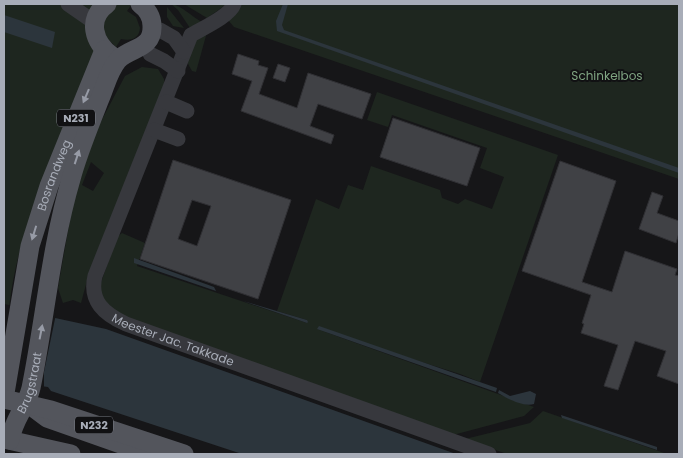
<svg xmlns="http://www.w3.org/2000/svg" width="683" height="458" viewBox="0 0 683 458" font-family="Poppins,sans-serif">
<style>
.green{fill:#1e261f;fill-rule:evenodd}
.water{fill:#2c353c}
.pier{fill:#161618}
.building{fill:#404145;stroke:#303034;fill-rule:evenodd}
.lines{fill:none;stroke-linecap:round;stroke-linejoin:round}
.minor{stroke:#37383d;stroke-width:15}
.major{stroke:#53555c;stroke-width:19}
.major-bridge{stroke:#53555c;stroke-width:19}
.oneway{fill:#979ba6}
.labels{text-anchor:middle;stroke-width:4;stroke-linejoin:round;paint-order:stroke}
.shield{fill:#111113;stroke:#7b7e86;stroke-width:1}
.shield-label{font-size:11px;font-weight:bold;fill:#a8adb8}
.park-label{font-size:12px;fill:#7fa381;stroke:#111113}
.street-label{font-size:12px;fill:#a8adb8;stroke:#111113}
</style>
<rect width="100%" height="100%" fill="#161618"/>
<g class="green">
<path d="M4,4h128l-5,7 9,6 4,11c-1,11 -9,13 -19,11l-5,8 -7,-7 -10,14c-36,82 -80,164 -90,254l-5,-1z"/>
<path d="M171,4c10,1 21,13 31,18l-12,6 -12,-18z"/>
<polygon points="184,4 227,4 207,18"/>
<polygon points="239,4 679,4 679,179 234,27 228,20"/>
<polygon points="167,7 184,28 173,26 167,17"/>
<polygon points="207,32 196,72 192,71 187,62 194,39"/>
<path d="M142,67l16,2 6,10v11l-76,187 -7,26 -8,-3 -10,3 -5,-15 16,-92 23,-67 28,-53zM91,162l13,11 -11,18 -11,-6z"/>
<polygon points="377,92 558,155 480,382 460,374 317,329 534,407 524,416 453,435 121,317 104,302 98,291 117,237 122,233 145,243 137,266 307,323 307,320 277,311 316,199 339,209 348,185 363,190 371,166 440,190 442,198 458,204 465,199 492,209 504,177 480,168 487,148 392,115 388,127 367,120"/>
<polygon points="543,411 667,454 507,454 465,439 530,423"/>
</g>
<g class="water">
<polygon points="283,4 288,4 282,25 284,30 679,168 679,173 277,31 276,21"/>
<polygon points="4,15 55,32 52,48 4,32"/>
<polygon points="134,258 214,287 216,291 134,263"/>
<polygon points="243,301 307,320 308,322 307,323"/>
<polygon points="9,308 106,329 456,454 242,454 51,391 48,387 4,381"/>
<polygon points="319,326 497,388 496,392 317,329"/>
<path d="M499,390l11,6 20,-5 6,3 -2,10c-11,3 -26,-5 -36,-11z"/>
<polygon points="561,415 657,447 657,450 562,418"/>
</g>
<polygon class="pier" points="4,304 56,314 44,372 44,389 4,383"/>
<g class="building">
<polygon points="238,54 259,61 258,65 268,68 259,94 297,108 308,73 371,94 362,119 318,104 310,126 334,135 331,144 241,111 252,81 232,74"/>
<polygon points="278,64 290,68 285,82 273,78"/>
<polygon points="393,118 480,148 467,186 380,157"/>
<path d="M173,160l118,40 -33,99 -118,-40zM192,200l19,6 -14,40 -19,-7z"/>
<polygon points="560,161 616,181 582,282 612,292 625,251 677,269 675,275 679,276 679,384 657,376 666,351 635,341 618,390 604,386 618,345 581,333 584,324 582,323 591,295 522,271"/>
<polygon points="652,192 663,196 657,213 679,221 679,233 676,243 639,229"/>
</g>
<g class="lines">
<g class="minor">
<polyline points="68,4 94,22"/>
<path id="s1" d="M234,4c-4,12 -31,24 -43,31l-96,241c-6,25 9,38 31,48l363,130"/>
<polyline points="160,30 174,38 184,52"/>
<polyline points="150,54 164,61 178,71"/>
<polyline points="166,102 187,111"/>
<polyline points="154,130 178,139"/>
</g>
<g class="major">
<path d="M107,4c-21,15 -13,39 5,52"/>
<path id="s2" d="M4,399l26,-153 19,-60 55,-136"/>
<polyline points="31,406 47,418 149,454"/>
<polyline points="4,439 71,454"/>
<path id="s3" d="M10,440c3,-20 17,-34 21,-52 14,-69 20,-141 40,-209 7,-26 18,-52 28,-78 6,-13 9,-29 19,-41 12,-13 35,-10 34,-34 0,-9 -5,-17 -12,-22"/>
</g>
<polyline class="major-bridge" points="4,399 51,410 184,454"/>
</g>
<defs><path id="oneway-solid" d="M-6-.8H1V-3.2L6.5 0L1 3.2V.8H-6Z" transform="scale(1.25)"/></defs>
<g class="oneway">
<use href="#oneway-solid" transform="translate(86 96) rotate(113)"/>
<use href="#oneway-solid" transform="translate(77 157) rotate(-72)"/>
<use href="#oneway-solid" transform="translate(34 233) rotate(107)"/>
<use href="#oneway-solid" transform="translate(41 332) rotate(-79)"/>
</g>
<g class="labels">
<g class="shield">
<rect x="57" y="109.5" width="38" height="17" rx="4"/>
<rect x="75" y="416.5" width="38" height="17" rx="4"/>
</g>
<g class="shield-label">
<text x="76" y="122">N231</text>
<text x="94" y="429">N232</text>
</g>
<g class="park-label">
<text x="607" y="80">Schinkelbos</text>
</g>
<g class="street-label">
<text dy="4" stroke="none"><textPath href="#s2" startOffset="230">Bosrandweg</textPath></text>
<text dy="4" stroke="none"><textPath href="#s1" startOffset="426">Meester Jac. Takkade</textPath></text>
<text dy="4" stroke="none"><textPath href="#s3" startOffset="61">Brugstraat</textPath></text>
</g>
</g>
<rect width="683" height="458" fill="none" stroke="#a8adb8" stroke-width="10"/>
</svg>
